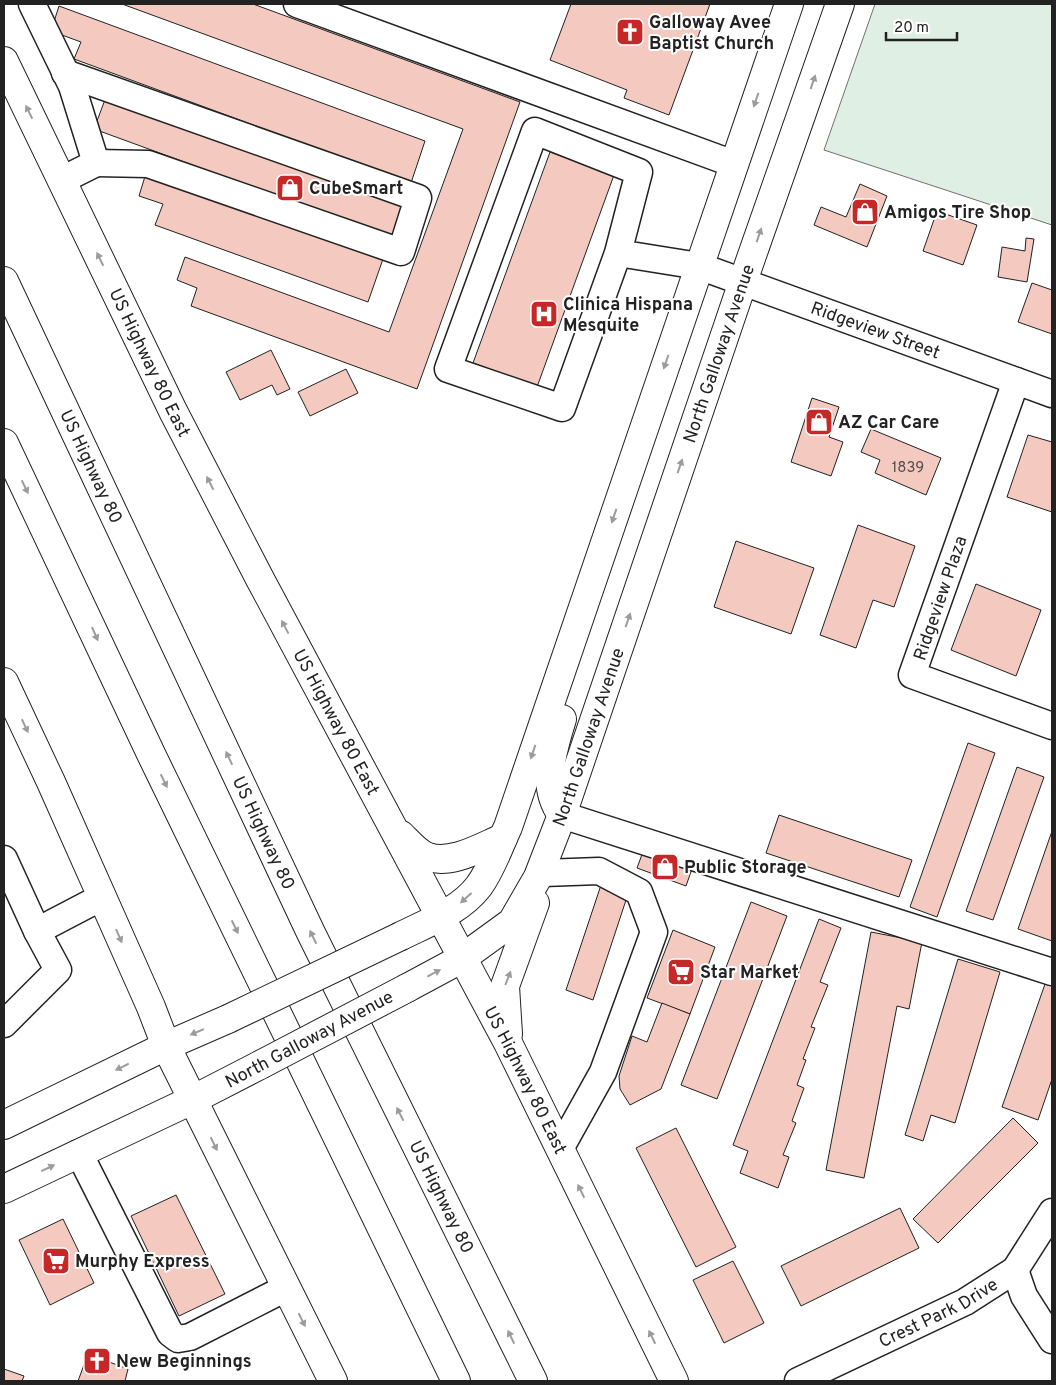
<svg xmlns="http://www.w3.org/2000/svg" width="1056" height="1385" viewBox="0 0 1056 1385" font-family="Overpass,sans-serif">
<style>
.green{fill:#e0efe3;stroke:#6f6f6f}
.building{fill:#f3c9c0;stroke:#222}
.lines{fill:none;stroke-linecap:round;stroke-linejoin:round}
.minor-casing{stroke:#222;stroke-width:29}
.major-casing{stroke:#222;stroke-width:30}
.highway-casing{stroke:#222;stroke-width:30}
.minor{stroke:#fff;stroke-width:26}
.major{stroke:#fff;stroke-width:28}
.highway{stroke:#fff;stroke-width:28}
.major-bridge-casing{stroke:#222;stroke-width:30;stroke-linecap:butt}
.major-bridge{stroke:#fff;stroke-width:28}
.oneway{fill:#9c9c9c}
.labels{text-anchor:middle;stroke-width:4;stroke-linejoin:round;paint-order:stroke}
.number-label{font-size:15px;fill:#564c4a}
.poi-label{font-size:18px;font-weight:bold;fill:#222;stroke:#fff;text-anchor:start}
.street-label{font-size:18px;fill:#222;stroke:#fff}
</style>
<rect width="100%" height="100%" fill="#fff"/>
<polygon class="green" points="875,4 1052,4 1052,225 824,150"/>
<g class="building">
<polygon points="122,4 253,4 520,102 417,389 191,306 197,288 177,280 185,257 389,332 463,129"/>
<polygon points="571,4 710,4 669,115 624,98 627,90 550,60"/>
<polygon points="59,6 425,141 411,183 74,59 81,42 51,31"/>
<polygon points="106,97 403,206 392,238 94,129"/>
<polygon points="550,152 614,175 537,387 473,363"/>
<polygon points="146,173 383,259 368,302 155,225 163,204 139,196"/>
<polygon points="860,184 887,196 867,247 814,225 821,207 846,217"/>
<polygon points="937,211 977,225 963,265 923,251"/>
<polygon points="1026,238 1034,239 1027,282 998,277 1002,247 1025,251"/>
<polygon points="1032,283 1052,290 1052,334 1018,322"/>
<polygon points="271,350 290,389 277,395 272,385 240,400 226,372"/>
<polygon points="346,369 358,393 310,416 298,392"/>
<polygon points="812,398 839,407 829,437 843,442 831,476 791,462"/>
<polygon points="871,429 941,458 926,495 875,473 880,460 861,452"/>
<polygon points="1028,435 1052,442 1052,512 1007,497"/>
<polygon points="858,525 915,546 894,607 873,600 856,648 820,635"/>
<polygon points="736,541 814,568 791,634 714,607"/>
<polygon points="976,584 1041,610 1016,676 951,650"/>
<polygon points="968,743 995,753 937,917 910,907"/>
<polygon points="1017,767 1044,777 993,920 966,911"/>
<polygon points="779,815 912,860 899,897 766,853"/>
<polygon points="1052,831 1052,941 1018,929"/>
<polygon points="644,849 693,866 686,886 637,868"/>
<polygon points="601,885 628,894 593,1000 566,990"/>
<polygon points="751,902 787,916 717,1099 681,1085"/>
<polygon points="819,919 841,928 820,982 828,985 811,1027 815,1028 803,1059 806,1060 797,1085 804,1088 792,1121 796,1123 783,1155 789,1157 778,1188 740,1173 748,1151 733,1145"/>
<polygon points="673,930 715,947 690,1014 647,998"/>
<polygon points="871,932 922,942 909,1009 897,1006 864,1178 826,1170"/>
<polygon points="958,959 1000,972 955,1123 931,1115 923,1141 905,1135"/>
<polygon points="1045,984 1052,986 1052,1079 1038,1120 1002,1107"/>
<polygon points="662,1003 690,1014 661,1089 630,1105 620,1089 619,1076 632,1036 647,1042"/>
<polygon points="1013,1118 1038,1143 938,1243 913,1219"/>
<polygon points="676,1128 736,1247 696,1267 636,1148"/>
<polygon points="176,1195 225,1294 179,1316 131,1216"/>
<polygon points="900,1208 919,1248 801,1306 781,1266"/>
<polygon points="63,1219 94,1283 50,1305 19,1240"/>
<polygon points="733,1261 764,1323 724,1343 693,1280"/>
<polygon points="88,1354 128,1369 125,1381 78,1381"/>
<polygon points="4,1369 24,1376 22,1381 4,1381"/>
</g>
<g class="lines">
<defs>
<g id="minor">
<polyline points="32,4 72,86 96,163 62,180"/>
<polyline points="297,4 734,164"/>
<polyline points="65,73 418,198 401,252 148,164 96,163"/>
<path id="s1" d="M618,253l-56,155 -114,-39 87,-238 104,41 -21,81 81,13 353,128"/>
<polyline points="1016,381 912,675 1052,726"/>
<polyline points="562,815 1052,972"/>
<polyline points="4,859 37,931"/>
<polyline points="543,873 599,871 639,892 654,932 603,1072 560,1149"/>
<polyline points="4,1024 58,970 37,931 102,897"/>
<polyline points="79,1153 170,1333 178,1339 190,1337 286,1288"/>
<polyline points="1015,1270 1024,1296 1052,1340"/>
<path id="s2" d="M798,1381l167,-79 50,-32 37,-58"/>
</g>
<g id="major">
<path id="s3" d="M4,61l169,350 87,168 248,464 166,338"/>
<polyline points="4,682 51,782 151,1007 166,1046 333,1381"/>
<path d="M562,815c-21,-29 -10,-64 0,-96"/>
<path d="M401,835c8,8 17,19 27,22 24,8 53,-10 75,-19"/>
<path d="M401,936c26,-13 59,-25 78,-50 13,-18 20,-40 29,-59l281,-823"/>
<path id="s4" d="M407,988l54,-29 51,-37 26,-45 24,-62 187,-551 91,-260"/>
<polyline points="508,1034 505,986 535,903"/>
<polyline points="4,1125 166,1046 228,1019"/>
<polyline points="4,1189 192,1100 260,1065"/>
</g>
<g id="highway">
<path id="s5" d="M4,281l307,652 222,448"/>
<polyline points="4,443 152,756 456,1381"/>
</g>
</defs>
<use href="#minor" class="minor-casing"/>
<use href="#major" class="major-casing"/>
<use href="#highway" class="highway-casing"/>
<use href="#minor" class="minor"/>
<use href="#major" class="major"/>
<use href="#highway" class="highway"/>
<defs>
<g id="major-bridge">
<polyline points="228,1019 401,936"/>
<polyline points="260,1065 407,988"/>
</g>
</defs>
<use href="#major-bridge" class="major-bridge-casing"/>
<use href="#major-bridge" class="major-bridge"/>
</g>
<defs><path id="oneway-solid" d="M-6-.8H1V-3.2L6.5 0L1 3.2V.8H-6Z" transform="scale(1.25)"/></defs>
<g class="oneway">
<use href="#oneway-solid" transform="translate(813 82) rotate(-71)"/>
<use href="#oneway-solid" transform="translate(756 100) rotate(109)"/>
<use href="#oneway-solid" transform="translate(29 112) rotate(-116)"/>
<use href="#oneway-solid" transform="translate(759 235) rotate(-71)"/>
<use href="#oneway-solid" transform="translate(100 259) rotate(-116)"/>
<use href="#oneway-solid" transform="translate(666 362) rotate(109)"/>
<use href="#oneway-solid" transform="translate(680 466) rotate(-71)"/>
<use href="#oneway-solid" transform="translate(210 483) rotate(-117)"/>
<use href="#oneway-solid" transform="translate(25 487) rotate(64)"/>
<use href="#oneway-solid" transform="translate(614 516) rotate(109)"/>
<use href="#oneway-solid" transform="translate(628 620) rotate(-71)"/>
<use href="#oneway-solid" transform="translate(285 627) rotate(-118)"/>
<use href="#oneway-solid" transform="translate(95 634) rotate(66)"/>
<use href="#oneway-solid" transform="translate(25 726) rotate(65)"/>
<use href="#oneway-solid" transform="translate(533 752) rotate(109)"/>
<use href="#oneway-solid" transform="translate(229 758) rotate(-115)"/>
<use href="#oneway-solid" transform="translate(164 781) rotate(64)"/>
<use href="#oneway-solid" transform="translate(466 898) rotate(138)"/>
<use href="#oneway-solid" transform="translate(235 927) rotate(64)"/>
<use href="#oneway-solid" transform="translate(119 936) rotate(66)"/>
<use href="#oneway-solid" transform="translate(313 937) rotate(-116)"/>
<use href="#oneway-solid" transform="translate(434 973) rotate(-28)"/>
<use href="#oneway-solid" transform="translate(508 978) rotate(-69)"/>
<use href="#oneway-solid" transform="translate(197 1032) rotate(157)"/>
<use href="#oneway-solid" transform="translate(122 1067) rotate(154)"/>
<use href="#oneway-solid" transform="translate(400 1114) rotate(-117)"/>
<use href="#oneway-solid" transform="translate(214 1144) rotate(64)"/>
<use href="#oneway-solid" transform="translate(48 1168) rotate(-25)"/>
<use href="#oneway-solid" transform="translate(581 1191) rotate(-116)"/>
<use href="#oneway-solid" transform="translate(302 1320) rotate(63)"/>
<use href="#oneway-solid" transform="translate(511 1337) rotate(-116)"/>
<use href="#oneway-solid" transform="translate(652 1337) rotate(-116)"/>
</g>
<defs>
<symbol id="church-square" viewBox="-11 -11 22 22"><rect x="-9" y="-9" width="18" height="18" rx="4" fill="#c62828" stroke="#fff"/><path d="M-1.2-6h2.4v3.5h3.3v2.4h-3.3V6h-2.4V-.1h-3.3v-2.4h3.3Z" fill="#fff"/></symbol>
<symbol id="shop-square" viewBox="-11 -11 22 22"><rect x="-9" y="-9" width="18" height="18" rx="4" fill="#c62828" stroke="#fff"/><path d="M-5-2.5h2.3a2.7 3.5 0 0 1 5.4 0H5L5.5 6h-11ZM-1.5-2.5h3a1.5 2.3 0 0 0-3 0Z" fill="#fff"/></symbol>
<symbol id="hospital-square" viewBox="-11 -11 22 22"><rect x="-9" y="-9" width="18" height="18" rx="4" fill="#c62828" stroke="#fff"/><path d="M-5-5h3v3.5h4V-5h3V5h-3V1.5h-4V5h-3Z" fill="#fff"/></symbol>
<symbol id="supermarket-square" viewBox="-11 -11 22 22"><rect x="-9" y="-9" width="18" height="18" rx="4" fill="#c62828" stroke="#fff"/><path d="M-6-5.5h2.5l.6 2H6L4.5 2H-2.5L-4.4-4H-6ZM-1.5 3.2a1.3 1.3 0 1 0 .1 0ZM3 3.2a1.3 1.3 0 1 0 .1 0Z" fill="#fff"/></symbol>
</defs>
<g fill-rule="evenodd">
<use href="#church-square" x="614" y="16" width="32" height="32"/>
<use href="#shop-square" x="274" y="172" width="32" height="32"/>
<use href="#shop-square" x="849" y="196" width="32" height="32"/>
<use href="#hospital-square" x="528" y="298" width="32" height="32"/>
<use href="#shop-square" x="803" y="406" width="32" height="32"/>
<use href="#shop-square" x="649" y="851" width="32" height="32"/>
<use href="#supermarket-square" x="665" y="956" width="32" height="32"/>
<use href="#supermarket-square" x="40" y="1245" width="32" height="32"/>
<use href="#church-square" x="81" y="1345" width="32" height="32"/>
</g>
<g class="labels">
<g class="number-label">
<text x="908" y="472">1839</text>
</g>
<g class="poi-label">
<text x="649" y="28">Galloway Avee<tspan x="649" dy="21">Baptist Church</tspan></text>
<text x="309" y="194">CubeSmart</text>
<text x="884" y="218">Amigos Tire Shop</text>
<text x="563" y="310">Clinica Hispana<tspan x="563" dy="21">Mesquite</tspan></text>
<text x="838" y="428">AZ Car Care</text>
<text x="684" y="873">Public Storage</text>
<text x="700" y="978">Star Market</text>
<text x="75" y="1267">Murphy Express</text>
<text x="116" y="1367">New Beginnings</text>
</g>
<g class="street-label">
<text dy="6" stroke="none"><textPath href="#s1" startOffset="1004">Ridgeview Street</textPath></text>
<text dy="6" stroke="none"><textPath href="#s4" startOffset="730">North Galloway Avenue</textPath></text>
<text dy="6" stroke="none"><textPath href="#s3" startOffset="335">US Highway 80 East</textPath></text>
<text dy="6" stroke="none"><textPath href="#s5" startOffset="205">US Highway 80</textPath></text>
<text transform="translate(940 598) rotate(-71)" y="6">Ridgeview Plaza</text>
<text dy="6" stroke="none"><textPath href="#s3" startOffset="740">US Highway 80 East</textPath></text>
<text dy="6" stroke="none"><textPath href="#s4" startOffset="325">North Galloway Avenue</textPath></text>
<text dy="6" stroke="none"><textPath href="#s5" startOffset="610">US Highway 80</textPath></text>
<text transform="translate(309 1039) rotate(-28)" y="6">North Galloway Avenue</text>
<text dy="6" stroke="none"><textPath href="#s3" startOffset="1145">US Highway 80 East</textPath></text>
<text dy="6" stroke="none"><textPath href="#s5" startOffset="1015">US Highway 80</textPath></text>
<text dy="6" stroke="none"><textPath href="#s2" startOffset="156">Crest Park Drive</textPath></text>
</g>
</g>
<rect width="1056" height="1385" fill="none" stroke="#222222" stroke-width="10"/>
<path d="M886 32v8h71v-8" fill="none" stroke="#222222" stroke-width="2.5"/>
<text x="894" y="32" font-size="15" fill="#222222" stroke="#ffffff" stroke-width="4" paint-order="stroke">20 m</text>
</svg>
